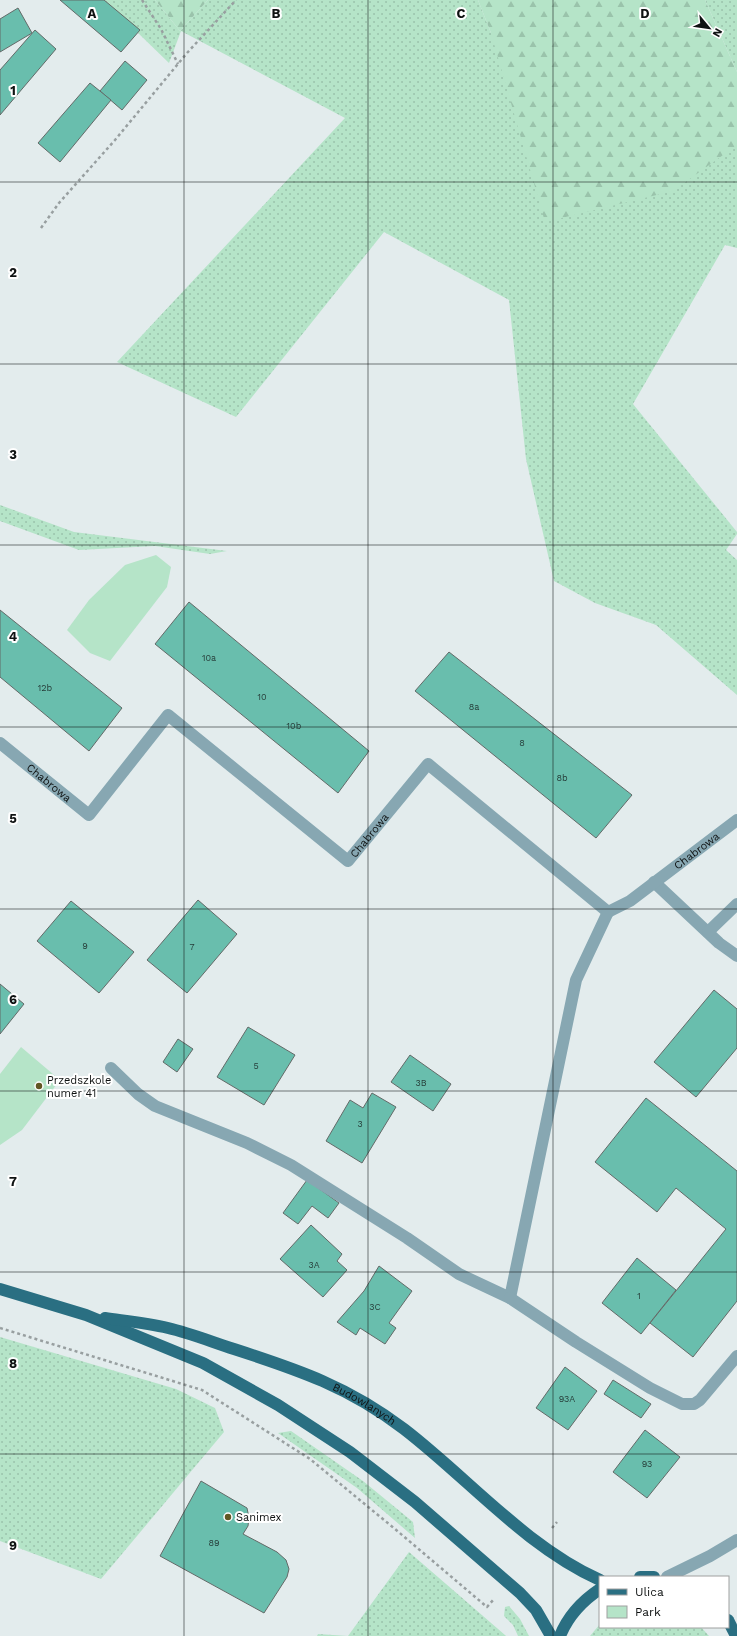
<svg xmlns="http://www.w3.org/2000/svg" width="737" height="1636" viewBox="0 0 737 1636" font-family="'Work Sans',sans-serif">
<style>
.grass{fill:url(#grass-dots)}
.forest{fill:url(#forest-firs)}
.park{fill:#b5e4c8}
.building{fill:#69bead;stroke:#636a68}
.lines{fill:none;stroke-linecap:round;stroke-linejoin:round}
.path{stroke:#989fa0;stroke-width:2.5;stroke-dasharray:3 3;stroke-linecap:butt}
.minor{stroke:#87a7b2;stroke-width:12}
.major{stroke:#2a6f82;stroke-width:12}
.grid{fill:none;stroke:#0f1212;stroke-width:1;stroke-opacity:0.55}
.poi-dot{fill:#615724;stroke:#fff;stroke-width:1.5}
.labels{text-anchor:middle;stroke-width:4;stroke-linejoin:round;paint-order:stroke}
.number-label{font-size:9px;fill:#263d39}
.street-label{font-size:11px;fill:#0f1212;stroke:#fff}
.poi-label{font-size:11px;fill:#0f1212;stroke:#fff;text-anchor:start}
.grid-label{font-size:13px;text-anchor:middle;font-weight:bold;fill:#0f1212;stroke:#fff;stroke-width:4;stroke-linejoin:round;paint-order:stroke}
</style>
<defs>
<pattern id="grass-dots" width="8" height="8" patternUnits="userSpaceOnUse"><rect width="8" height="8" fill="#b5e4c8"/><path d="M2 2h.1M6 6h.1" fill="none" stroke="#9ac3ab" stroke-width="1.8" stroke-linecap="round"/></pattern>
<pattern id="forest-firs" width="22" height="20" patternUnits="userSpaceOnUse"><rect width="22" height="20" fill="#b5e4c8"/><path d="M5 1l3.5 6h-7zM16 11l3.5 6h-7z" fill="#9ac3ab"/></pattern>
</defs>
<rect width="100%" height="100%" fill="#e3eced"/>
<g class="grass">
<polygon points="104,0 155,0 180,31 208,0 478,0 491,33 737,145 737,248 725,245 633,404 737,532 737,534 726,550 737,560 737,695 656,625 595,603 554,581 526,459 509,300 384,232 236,417 117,362 345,118 181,31 169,63"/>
<polygon points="705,0 737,0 737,72"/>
<polygon points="0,505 74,532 227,551 210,554 155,546 79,550 0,521"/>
<polygon points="0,1337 176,1389 215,1408 224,1432 101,1579 0,1541"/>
<polygon points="291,1431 363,1481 413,1522 415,1538 357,1488 278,1433"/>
<polygon points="409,1552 505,1635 506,1636 317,1636 318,1634 348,1636"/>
<polygon points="509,1606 520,1619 529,1636 518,1636 513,1625 504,1616 505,1607"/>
<polygon points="600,1624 600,1627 701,1627 709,1636 590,1636"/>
</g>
<g class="forest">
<polygon points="155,0 208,0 180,31"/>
<polygon points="478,0 705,0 737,72 737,145 673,191 545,222 491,33"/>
</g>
<g class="park">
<polygon points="156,555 171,567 167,587 110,661 90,653 67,630 89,600 125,565"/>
<polygon points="21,1047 60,1080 22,1130 0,1145 0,1074"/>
</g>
<g class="building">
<polygon points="60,0 104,0 140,30 121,52"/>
<polygon points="18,8 32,33 0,52 0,19"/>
<polygon points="35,30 56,49 0,115 0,70"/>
<polygon points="125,61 147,80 122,110 100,91"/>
<polygon points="90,83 111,100 60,162 38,143"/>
<polygon points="189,602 369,751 338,793 155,644"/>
<polygon points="0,610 122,708 89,751 0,677"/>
<polygon points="449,652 632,795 596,838 415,691"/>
<polygon points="198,900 237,934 187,993 147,960"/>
<polygon points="71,901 134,952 99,993 37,941"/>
<polygon points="0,984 24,1004 0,1034"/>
<polygon points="714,990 737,1009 737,1048 696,1097 654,1062"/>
<polygon points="248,1027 295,1055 264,1105 217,1077"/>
<polygon points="178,1039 193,1049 177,1072 163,1062"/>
<polygon points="410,1055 451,1084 433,1111 391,1082"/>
<polygon points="372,1093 396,1107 362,1163 326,1141 350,1100 363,1108"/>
<polygon points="646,1098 737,1171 737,1301 693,1357 650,1323 726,1229 676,1188 657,1212 595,1162"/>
<polygon points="307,1180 339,1203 328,1218 312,1206 298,1224 283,1213"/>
<polygon points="311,1225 342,1254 337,1261 347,1270 323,1297 280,1259"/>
<polygon points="637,1258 676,1290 641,1334 602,1303"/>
<polygon points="379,1266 412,1291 389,1323 396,1328 385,1344 360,1328 356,1335 337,1322 364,1291"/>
<polygon points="565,1367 597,1391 568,1430 536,1408"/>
<polygon points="613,1380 651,1404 641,1418 604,1394"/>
<polygon points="645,1430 680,1457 647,1498 613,1472"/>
<polygon points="201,1481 247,1508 249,1518 248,1526 243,1534 277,1552 286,1560 289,1569 287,1577 264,1613 160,1556"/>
</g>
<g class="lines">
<g class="path">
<polyline points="142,0 161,29 178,64"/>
<polyline points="41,228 59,203 115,140 187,53 236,0"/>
<polyline points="0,1328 202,1390 310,1459 395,1529 487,1607 494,1599"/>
<polyline points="552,1528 557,1522"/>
</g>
<g class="minor">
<path id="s1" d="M0,743l89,72 79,-100 180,146 80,-97 180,148"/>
<polyline points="654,882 719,943 737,956"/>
<path id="s2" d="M608,912l22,-11 107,-81"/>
<polyline points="708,932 737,904"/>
<polyline points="111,1068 138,1094 155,1106 247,1143 291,1165 407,1238 459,1274 510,1298 576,980 608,912"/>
<polyline points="510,1298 576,1342 650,1388 682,1404 694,1404 700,1400 737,1356"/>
<polyline points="667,1577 710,1556 737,1540"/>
</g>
<g class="major">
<polyline points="0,1289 86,1315 203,1363 278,1405 350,1452 415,1502 520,1593 536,1610 551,1636"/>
<path id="s3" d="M105,1318c21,3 42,5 63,10 22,5 44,14 66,21 65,21 115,38 170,80 65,50 121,117 196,151"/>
<polyline points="640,1577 654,1577"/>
<polyline points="728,1620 736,1636"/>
<path d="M560,1636c8,-20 22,-35 40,-47"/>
</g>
</g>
<path class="grid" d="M184,0v1636M368,0v1636M553,0v1636M0,182h737M0,364h737M0,545h737M0,727h737M0,909h737M0,1091h737M0,1272h737M0,1454h737"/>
<g class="poi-dot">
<circle cx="39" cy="1086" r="4"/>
<circle cx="228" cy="1517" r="4"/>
</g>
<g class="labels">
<g class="number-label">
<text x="209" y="661">10a</text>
<text x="45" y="691">12b</text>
<text x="262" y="700">10</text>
<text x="474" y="710">8a</text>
<text x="294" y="729">10b</text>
<text x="522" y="746">8</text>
<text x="562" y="781">8b</text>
<text x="85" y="949">9</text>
<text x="192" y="950">7</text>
<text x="256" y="1069">5</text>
<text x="421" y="1086">3B</text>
<text x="360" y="1127">3</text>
<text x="314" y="1268">3A</text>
<text x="639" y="1299">1</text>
<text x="375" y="1310">3C</text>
<text x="567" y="1402">93A</text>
<text x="647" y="1467">93</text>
<text x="214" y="1546">89</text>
</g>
<g class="street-label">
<text dy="4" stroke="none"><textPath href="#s1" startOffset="63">Chabrowa</textPath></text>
<text dy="4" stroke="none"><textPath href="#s1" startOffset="507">Chabrowa</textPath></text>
<text dy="4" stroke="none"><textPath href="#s2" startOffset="108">Chabrowa</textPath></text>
<text dy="4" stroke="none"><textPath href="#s3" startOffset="275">Budowlanych</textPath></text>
</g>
<g class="poi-label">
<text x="47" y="1084">Przedszkole<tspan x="47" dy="13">numer 41</tspan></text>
<text x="236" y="1521">Sanimex</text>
</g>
</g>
<g class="grid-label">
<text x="92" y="18">A</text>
<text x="276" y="18">B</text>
<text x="461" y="18">C</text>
<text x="645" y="18">D</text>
<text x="13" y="95">1</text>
<text x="13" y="277">2</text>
<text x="13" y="459">3</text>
<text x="13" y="641">4</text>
<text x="13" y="823">5</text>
<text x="13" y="1004">6</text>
<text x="13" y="1186">7</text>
<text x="13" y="1368">8</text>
<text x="13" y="1550">9</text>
</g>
<rect x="599" y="1576" width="130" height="52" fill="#ffffff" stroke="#9fa0a0"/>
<rect x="607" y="1589" width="20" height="6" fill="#2a6f82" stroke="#9fa0a0"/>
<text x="635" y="1596" font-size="12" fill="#0f1212">Ulica</text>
<rect x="607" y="1606" width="20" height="12" fill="#b5e4c8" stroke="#9fa0a0"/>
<text x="635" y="1616" font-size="12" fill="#0f1212">Park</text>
<g transform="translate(709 28) rotate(119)" stroke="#ffffff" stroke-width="3" paint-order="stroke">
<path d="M0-3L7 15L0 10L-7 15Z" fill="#0f1212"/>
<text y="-6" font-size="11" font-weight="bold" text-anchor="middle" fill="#0f1212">N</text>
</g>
</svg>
